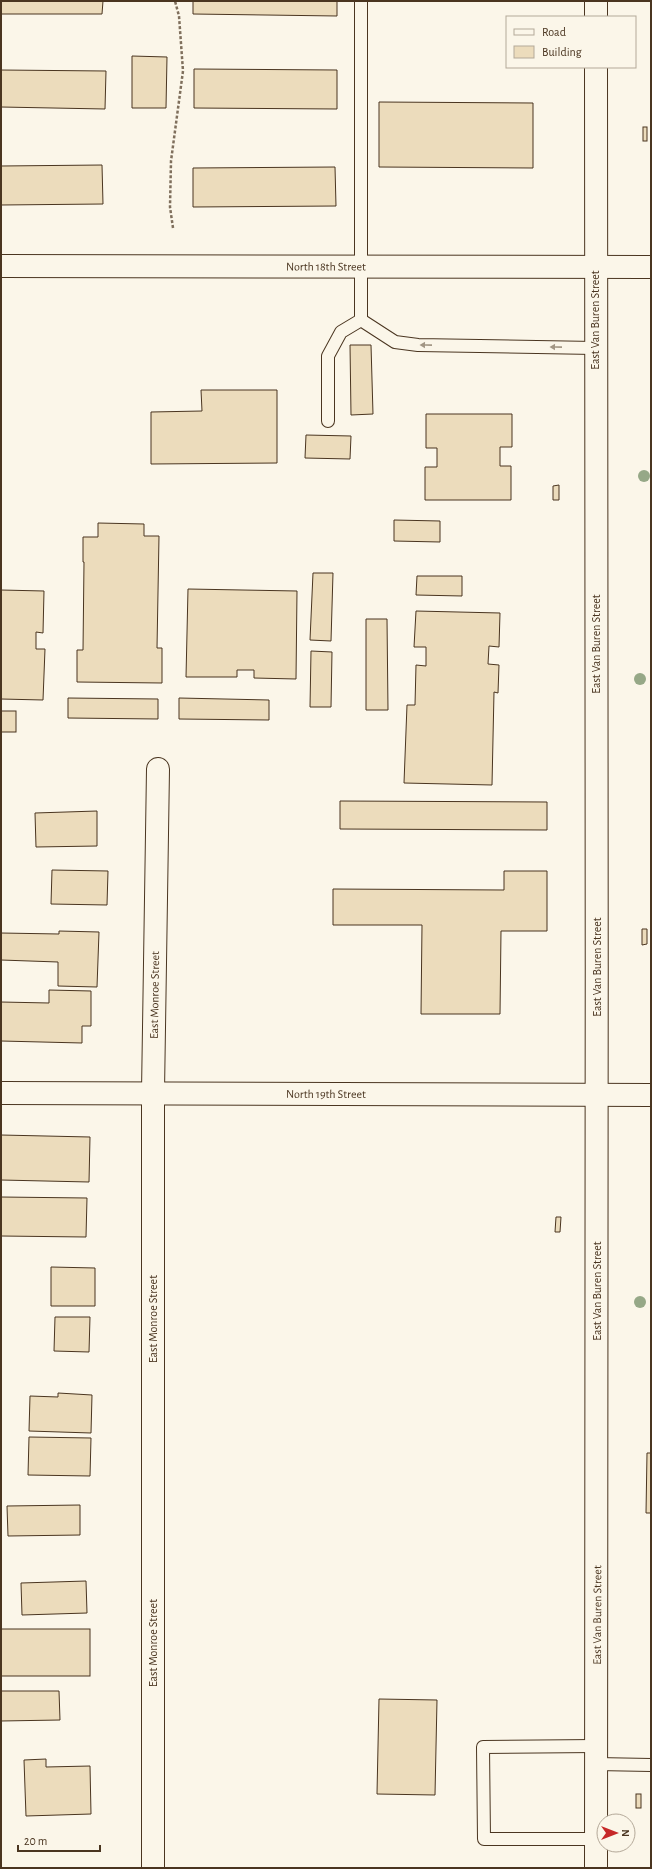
<svg xmlns="http://www.w3.org/2000/svg" width="652" height="1869" viewBox="0 0 652 1869" font-family="'Alegreya Sans',sans-serif">
<style>
.building{fill:#ecdcbc;stroke:#4a3520}
.lines{fill:none;stroke-linecap:round;stroke-linejoin:round}
.lane-casing{stroke:#4a3520;stroke-width:14}
.street-casing{stroke:#4a3520;stroke-width:24}
.primary-casing{stroke:#4a3520;stroke-width:24}
.path{stroke:#7f6f5c;stroke-width:2.5;stroke-dasharray:3 2;stroke-linecap:butt}
.lane{stroke:#fbf6e9;stroke-width:12}
.street{stroke:#fbf6e9;stroke-width:22}
.primary{stroke:#fbf6e9;stroke-width:22}
.tree{fill:#96a887}
.oneway{fill:#a29684}
.labels{text-anchor:middle;stroke-width:3;stroke-linejoin:round;paint-order:stroke}
.street-label{font-size:12px;fill:#4a3520;stroke:#fbf6e9}
</style>
<rect width="100%" height="100%" fill="#fbf6e9"/>
<g class="building">
<polygon points="1,1 103,1 102,14 1,14"/>
<polygon points="193,1 337,1 337,16 193,14"/>
<polygon points="132,56 167,57 166,108 132,108"/>
<polygon points="194,69 337,70 337,109 194,108"/>
<polygon points="1,70 106,71 105,109 1,107"/>
<polygon points="379,102 533,103 533,168 379,167"/>
<rect x="643" y="127" width="4" height="14"/>
<polygon points="102,165 103,204 1,205 1,166"/>
<polygon points="335,167 336,206 193,207 193,168"/>
<polygon points="350,345 371,345 373,414 351,415"/>
<polygon points="201,390 277,390 277,463 151,464 151,412 202,411"/>
<polygon points="426,414 512,414 512,447 500,447 500,466 511,466 511,500 425,500 425,467 437,467 437,448 426,448"/>
<polygon points="306,435 351,436 350,459 305,458"/>
<polygon points="559,485 559,500 553,500 553,486"/>
<polygon points="394,520 440,521 440,542 394,541"/>
<polygon points="98,523 144,524 144,536 159,536 157,648 162,648 162,683 77,682 77,650 83,650 84,562 83,562 83,537 98,537"/>
<polygon points="313,573 333,573 331,641 310,640"/>
<polygon points="417,576 462,576 462,596 416,595"/>
<polygon points="188,589 297,591 296,679 254,678 254,670 237,670 237,677 186,677"/>
<polygon points="1,590 44,591 43,633 36,632 36,649 45,649 43,700 1,699"/>
<polygon points="416,611 500,613 499,647 489,646 488,664 499,665 498,693 494,692 492,785 404,783 407,705 415,705 416,665 426,666 426,647 414,647"/>
<polygon points="366,619 387,619 388,710 366,710"/>
<polygon points="311,651 332,652 331,707 310,707"/>
<polygon points="68,698 158,699 158,719 68,718"/>
<polygon points="179,698 269,700 269,720 179,719"/>
<rect x="1" y="711" width="15" height="21"/>
<polygon points="340,801 547,802 547,830 340,829"/>
<polygon points="97,811 97,846 36,847 35,813"/>
<polygon points="52,870 108,871 107,905 51,904"/>
<polygon points="504,871 547,871 547,931 501,931 500,1014 421,1014 422,925 333,925 333,889 504,890"/>
<polygon points="642,929 647,929 647,944 642,945"/>
<polygon points="59,931 99,932 97,987 58,986 58,962 1,960 1,933 59,934"/>
<polygon points="49,990 91,991 91,1026 82,1026 82,1043 1,1041 1,1002 49,1003"/>
<polygon points="1,1135 90,1137 89,1182 1,1180"/>
<polygon points="1,1197 87,1198 86,1237 1,1236"/>
<polygon points="556,1217 561,1217 560,1232 555,1232"/>
<polygon points="51,1267 95,1268 95,1306 51,1306"/>
<polygon points="55,1317 90,1317 89,1352 54,1351"/>
<polygon points="58,1393 92,1395 91,1433 29,1431 30,1396 58,1397"/>
<polygon points="29,1437 91,1438 90,1476 28,1475"/>
<polygon points="647,1453 651,1453 651,1513 646,1513"/>
<polygon points="80,1505 80,1535 8,1536 7,1506"/>
<polygon points="86,1581 87,1613 22,1615 21,1583"/>
<rect x="1" y="1629" width="89" height="47"/>
<polygon points="1,1691 59,1691 60,1720 1,1721"/>
<polygon points="379,1699 437,1700 435,1795 377,1794"/>
<polygon points="46,1759 46,1767 90,1766 91,1814 26,1816 24,1760"/>
<rect x="636" y="1794" width="5" height="14"/>
</g>
<g class="lines">
<defs>
<g id="lane">
<polyline points="361,320 395,342 418,345 595,348"/>
<polyline points="328,421 328,356 341,332 361,320 361,1"/>
<polyline points="596,1764 651,1765"/>
<polyline points="596,1839 484,1839 483,1747 596,1746"/>
</g>
<g id="street">
<path id="s1" d="M1,266l650,1"/>
<path id="s2" d="M1,1093l650,2"/>
<path id="s3" d="M153,1868v-776l5,-323"/>
</g>
<g id="primary">
<polyline points="596,17 596,1"/>
<path id="s4" d="M596,1868c4,-600 -2,-1201 0,-1801"/>
</g>
</defs>
<use href="#lane" class="lane-casing"/>
<use href="#street" class="street-casing"/>
<use href="#primary" class="primary-casing"/>
<polyline class="path" points="173,228 170,207 171,161 183,71 179,16 175,1"/>
<use href="#lane" class="lane"/>
<use href="#street" class="street"/>
<use href="#primary" class="primary"/>
</g>
<g class="tree">
<circle cx="644" cy="476" r="6"/>
<circle cx="640" cy="679" r="6"/>
<circle cx="640" cy="1302" r="6"/>
</g>
<defs><path id="oneway-solid" d="M-6-.8H1V-3.2L6.5 0L1 3.2V.8H-6Z"/></defs>
<g class="oneway">
<use href="#oneway-solid" transform="translate(426 345) rotate(-179)"/>
<use href="#oneway-solid" transform="translate(556 347) rotate(-179)"/>
</g>
<g class="labels">
<g class="street-label">
<text dy="4" stroke="none"><textPath href="#s1" startOffset="325">North 18th Street</textPath></text>
<text transform="translate(595 320) rotate(-90)" y="4">East Van Buren Street</text>
<text transform="translate(596 644) rotate(-90)" y="4">East Van Buren Street</text>
<text transform="translate(597 967) rotate(-90)" y="4">East Van Buren Street</text>
<text dy="4" stroke="none"><textPath href="#s3" startOffset="873">East Monroe Street</textPath></text>
<text dy="4" stroke="none"><textPath href="#s2" startOffset="325">North 19th Street</textPath></text>
<text transform="translate(597 1291) rotate(-90)" y="4">East Van Buren Street</text>
<text transform="translate(153 1319) rotate(-90)" y="4">East Monroe Street</text>
<text dy="4" stroke="none"><textPath href="#s4" startOffset="253">East Van Buren Street</textPath></text>
<text transform="translate(153 1643) rotate(-90)" y="4">East Monroe Street</text>
</g>
</g>
<rect width="652" height="1869" fill="none" stroke="#4a3520" stroke-width="4"/>
<rect x="506" y="16" width="130" height="52" fill="#fbf6e9" stroke="#b4a999"/>
<rect x="514" y="29" width="20" height="6" fill="#fbf6e9" stroke="#b4a999"/>
<text x="542" y="36" font-size="12" fill="#4a3520">Road</text>
<rect x="514" y="46" width="20" height="12" fill="#ecdcbc" stroke="#b4a999"/>
<text x="542" y="56" font-size="12" fill="#4a3520">Building</text>
<g transform="translate(616 1833) rotate(90)"><circle r="19" fill="#fbf6e9" stroke="#b4a999"/>
<path d="M0-3L7 15L0 10L-7 15Z" fill="#c62828"/>
<text y="-6" font-size="11" font-weight="bold" text-anchor="middle" fill="#4a3520">N</text>
</g>
<path d="M18 1845v6h82v-6" fill="none" stroke="#4a3520" stroke-width="2"/>
<text x="24" y="1845" font-size="12" fill="#4a3520" stroke="#fbf6e9" stroke-width="3" paint-order="stroke">20 m</text>
</svg>
